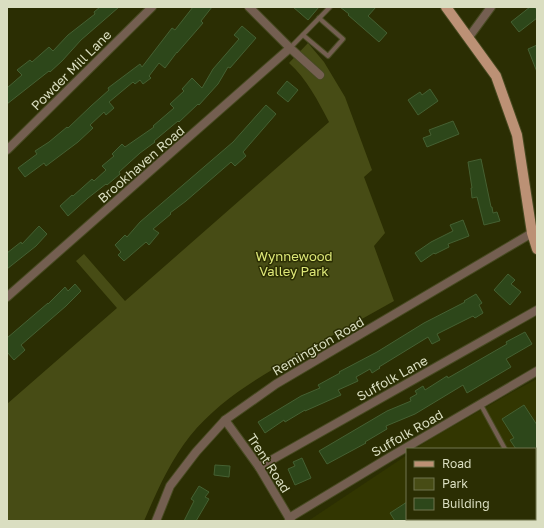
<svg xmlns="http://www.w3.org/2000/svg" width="544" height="528" viewBox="0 0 544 528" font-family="'Golos Text',sans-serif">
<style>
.built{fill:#323601}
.green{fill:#474c15}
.building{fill:#2d471a;stroke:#456032}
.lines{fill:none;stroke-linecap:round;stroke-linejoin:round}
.service-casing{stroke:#474a21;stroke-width:6}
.minor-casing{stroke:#474a21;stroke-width:10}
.primary-casing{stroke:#474a21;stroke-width:12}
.service{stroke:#745f51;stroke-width:4}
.minor{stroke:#745f51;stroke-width:8}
.primary{stroke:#bc9175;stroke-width:10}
.labels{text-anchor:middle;stroke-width:3;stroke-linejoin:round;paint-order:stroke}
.street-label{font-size:13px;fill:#dadec1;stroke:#2b2e03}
.park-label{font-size:13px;fill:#dde778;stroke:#2b2e03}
</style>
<rect width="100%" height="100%" fill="#2b2e03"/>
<polygon class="built" points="537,379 537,521 308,521 407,455 407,519 535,519 535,449 415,449 432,438 516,390"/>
<path class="green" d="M308,43l16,19 21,35 27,73 -8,7 21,56 -11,13 20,55c-31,17 -62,35 -93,52 -40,23 -81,46 -111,83 -20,25 -33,55 -46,85h-137v-117l110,-96 -41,-47 8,-7 41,47 204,-179c-11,-21 -22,-43 -40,-59z"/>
<g class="building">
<polygon points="100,7 119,7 81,40 62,61 50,72 49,71 7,104 7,88 22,75 17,70 30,60 32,62 49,47 53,51 68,35 95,14 94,12"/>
<polygon points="193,7 212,7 201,21 203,23 177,53 177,52 165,68 159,63 149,76 151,78 143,84 140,80 135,84 133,82 109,102 114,108 106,115 104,112 90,125 93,128 78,142 46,166 44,163 25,177 18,168 37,154 35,151 49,142 67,127 68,128 91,106 109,90 108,88 140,64 142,67 172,28 175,30"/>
<polygon points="293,7 319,7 308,20"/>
<polygon points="340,7 376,7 368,16 387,33 379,42 348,15 349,14"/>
<polygon points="530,7 534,7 537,10 537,18 519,32 511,22"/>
<polygon points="242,26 256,38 230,68 228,67 218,84 199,105 198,104 179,122 178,121 154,141 155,142 140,153 119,172 120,174 107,185 106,184 88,198 68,216 60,206 72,195 73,196 92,179 94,181 106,170 102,166 114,156 112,154 122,144 125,147 154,127 153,126 174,108 170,104 184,91 182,89 192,78 202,88 213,69 239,39 234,35"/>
<polygon points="537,45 537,72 528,49"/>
<polygon points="287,81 298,90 288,102 277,93"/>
<polygon points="430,89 438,101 418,115 408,100 420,92 422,95"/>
<polygon points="266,105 276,114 243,152 246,156 235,166 231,162 186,201 170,213 171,214 153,229 159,233 149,245 146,242 124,261 118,255 121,252 115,245 125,235 127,237 140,222 233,142"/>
<polygon points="453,121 459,134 427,147 423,138 431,135 429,130"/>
<polygon points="481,159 491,207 492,207 493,213 497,212 500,221 484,225 477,197 472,198 471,188 472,188 468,162"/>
<polygon points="463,220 469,236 448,244 449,247 435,254 434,253 421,262 415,253 431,242 453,231 450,225"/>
<polygon points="39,226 47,234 36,246 7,269 7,253 21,242 22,244"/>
<polygon points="508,274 515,280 511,284 521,292 510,305 494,290"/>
<polygon points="75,284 81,291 66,306 21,345 25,350 14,360 7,352 7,338 48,303 48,304 65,287 68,291"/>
<polygon points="476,294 482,303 479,305 483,313 475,318 473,316 437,334 440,340 432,344 428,337 379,367 380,368 372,373 370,369 356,377 358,381 338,390 341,395 305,411 305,410 285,422 284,420 265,433 258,422 301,396 320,388 318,385 340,373 339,372 377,352 424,323 465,302 464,301"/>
<polygon points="525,332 532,344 506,359 511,367 467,393 463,385 415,414 386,426 387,429 365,442 366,443 327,464 319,451 387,411 411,401 410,398 417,394 415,391 423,386 425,390 447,376 448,378 507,344 506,342"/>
<polygon points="524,405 537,425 537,449 516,449 510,440 514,438 502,419"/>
<polygon points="302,458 311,478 295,485 288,469 295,466 293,462"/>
<polygon points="215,465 230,466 229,477 214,475"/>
<polygon points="199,486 209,492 205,497 209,499 196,521 184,521 194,501 191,499"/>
<polygon points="407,502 407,521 395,521 390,513"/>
</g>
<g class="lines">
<defs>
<g id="service">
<polyline points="303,35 328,56 343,39 319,18"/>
<polyline points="290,48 330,7"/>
<polyline points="481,405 505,449"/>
</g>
<g id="minor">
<polyline points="249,7 290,48 320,75"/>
<polyline points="469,37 491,7"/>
<polyline points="7,150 152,7"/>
<polyline points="7,297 290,48"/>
<polyline points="225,420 259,467 291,521"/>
<polyline points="259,467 537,310"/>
<polyline points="289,518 390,457 537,371"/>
<polyline points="156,521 170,486 196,452 225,420 276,384 532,233"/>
</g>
<polyline id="primary" points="446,7 496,76 517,135 532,233 537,249"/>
</defs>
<use href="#service" class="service-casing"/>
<use href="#minor" class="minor-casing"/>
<use href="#primary" class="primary-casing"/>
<use href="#service" class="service"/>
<use href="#minor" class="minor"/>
<use href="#primary" class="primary"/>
</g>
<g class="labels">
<g class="street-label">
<text transform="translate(71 70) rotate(-45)" y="5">Powder Mill Lane</text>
<text transform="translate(141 164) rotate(-41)" y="5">Brookhaven Road</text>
<text transform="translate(318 346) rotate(-30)" y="5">Remington Road</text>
<text transform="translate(392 378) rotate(-29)" y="5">Suffolk Lane</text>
<text transform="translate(407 433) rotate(-30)" y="5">Suffolk Road</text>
<text transform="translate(269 463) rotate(57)" y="5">Trent Road</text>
</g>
<g class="park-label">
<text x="294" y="261">Wynnewood<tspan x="294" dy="15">Valley Park</tspan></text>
</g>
</g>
<rect width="544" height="528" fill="none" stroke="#dadec1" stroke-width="16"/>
<rect x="406" y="448" width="130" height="72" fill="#2b2e03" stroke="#71744f"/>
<rect x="414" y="461" width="20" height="6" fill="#bc9175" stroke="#71744f"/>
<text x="442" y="468" font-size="12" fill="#dadec1">Road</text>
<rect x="414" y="478" width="20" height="12" fill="#474c15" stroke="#71744f"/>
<text x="442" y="488" font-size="12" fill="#dadec1">Park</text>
<rect x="414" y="498" width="20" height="12" fill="#2d471a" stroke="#71744f"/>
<text x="442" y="508" font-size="12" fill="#dadec1">Building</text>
</svg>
